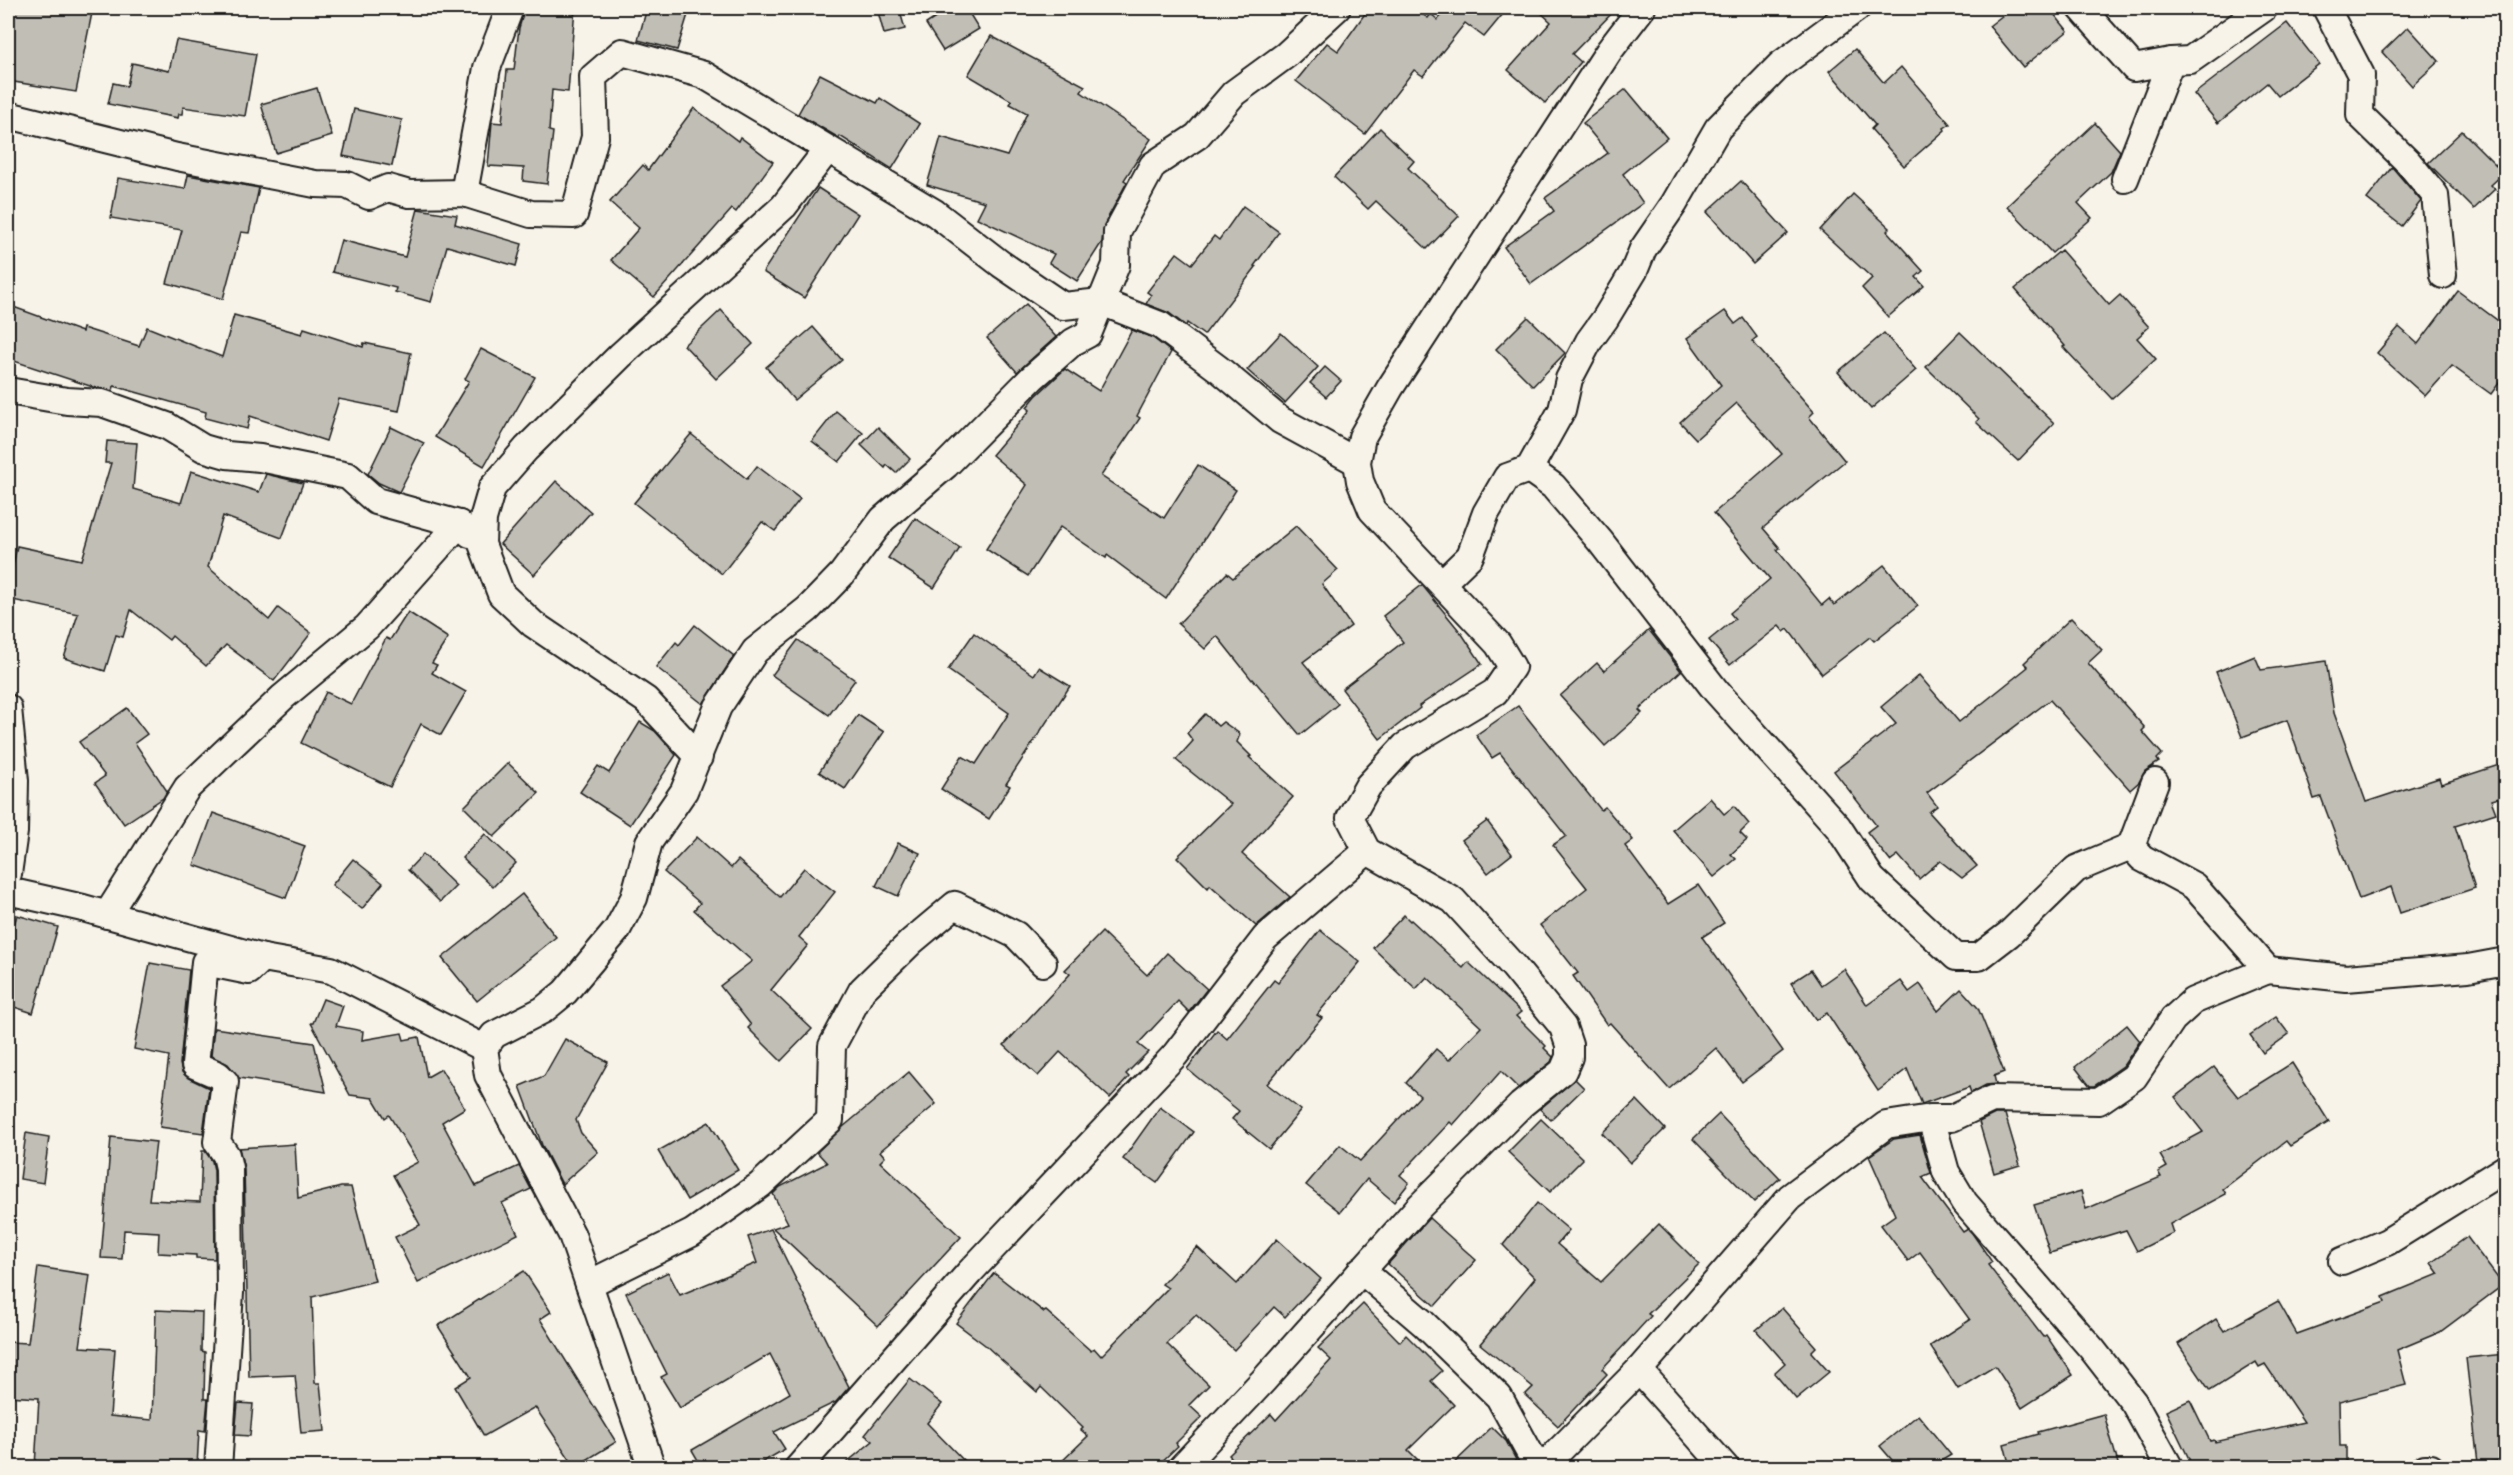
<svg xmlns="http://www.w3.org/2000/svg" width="2513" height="1475" viewBox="0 0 2513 1475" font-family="'Balsamiq Sans',sans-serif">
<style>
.building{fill:#c0beb5;stroke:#1c1c1c;stroke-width:1.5}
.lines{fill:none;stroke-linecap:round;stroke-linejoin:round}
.minor-casing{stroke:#1c1c1c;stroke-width:30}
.minor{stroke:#f7f3e8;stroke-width:26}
</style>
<rect width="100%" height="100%" fill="#f7f3e8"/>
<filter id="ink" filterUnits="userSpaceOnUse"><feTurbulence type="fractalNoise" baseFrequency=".0167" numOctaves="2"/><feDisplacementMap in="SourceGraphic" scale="12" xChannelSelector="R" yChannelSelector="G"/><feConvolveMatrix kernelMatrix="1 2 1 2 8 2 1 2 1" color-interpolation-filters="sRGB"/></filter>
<g filter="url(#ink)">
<g class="building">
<polygon points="8,8 93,8 76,92 8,81"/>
<polygon points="525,8 575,8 568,92 552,90 549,131 553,132 547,184 523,181 524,168 488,166 492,122 502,123 507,70 514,70 519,28"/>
<polygon points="647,8 690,8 677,50 638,40"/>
<polygon points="877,8 899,8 905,29 884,34"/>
<polygon points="951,8 966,8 979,29 943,51 926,24"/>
<polygon points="1369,8 1413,8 1428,18 1431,14 1438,20 1446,8 1508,8 1484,37 1465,23 1423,76 1414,70 1365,134 1296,81 1327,43 1338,51"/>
<polygon points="1536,8 1617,8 1572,54 1581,62 1545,103 1508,70 1551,22"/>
<polygon points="2012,8 2049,8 2068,31 2023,67 1989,26"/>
<polygon points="2287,23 2319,64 2278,96 2267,83 2218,123 2194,94"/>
<polygon points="2408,27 2439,61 2412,86 2382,52"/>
<polygon points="991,36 1085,86 1081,92 1151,139 1124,180 1127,182 1104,225 1102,242 1077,281 1049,263 1054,254 977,218 985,202 927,185 941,137 1007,156 1027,113 1010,104 1012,101 968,75"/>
<polygon points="176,40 256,54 245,116 183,107 182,114 179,114 178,118 108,104 113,83 127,86 132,63 169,71"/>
<polygon points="1855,49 1884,83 1901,67 1950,124 1944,128 1945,130 1904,166 1871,129 1875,125 1829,71"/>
<polygon points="820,74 877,103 880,98 920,124 892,169 840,136 839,138 798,114"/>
<polygon points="317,88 332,136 276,153 261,104"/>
<polygon points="1626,89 1667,138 1623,174 1643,203 1531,284 1504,247 1554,211 1545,198 1608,153 1583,123"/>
<polygon points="694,108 738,141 740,137 773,162 736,212 732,209 654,297 611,260 639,228 610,202 643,165 648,170"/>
<polygon points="354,109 402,120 392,166 343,156"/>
<polygon points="2095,123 2120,151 2111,172 2078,203 2092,218 2052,253 2007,206"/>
<polygon points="1380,128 1414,161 1408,168 1459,216 1427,249 1376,201 1368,209 1334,177"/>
<polygon points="2462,131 2504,173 2491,185 2495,189 2474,209 2428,163"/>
<polygon points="2392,167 2421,201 2402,226 2367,199"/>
<polygon points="188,175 259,188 249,233 241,232 223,299 167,283 182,230 111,218 118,178 185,189"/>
<polygon points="1741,181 1788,233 1753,264 1707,212"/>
<polygon points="818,188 858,214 804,298 763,272"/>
<polygon points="1853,194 1890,228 1887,231 1923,271 1916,277 1924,286 1888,317 1862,288 1872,278 1820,230"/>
<polygon points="1243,206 1279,232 1254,266 1256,267 1204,335 1187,323 1186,326 1169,313 1146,304 1151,295 1147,292 1177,253 1192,264 1214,236 1219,240"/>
<polygon points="418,209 457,215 455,224 522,244 516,266 447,246 431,302 395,292 396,288 332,272 341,240 405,257"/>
<polygon points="2061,250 2109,305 2120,295 2149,327 2137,338 2156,359 2112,399 2063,347 2065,346 2015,289"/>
<polygon points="2458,291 2505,326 2505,375 2491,394 2452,366 2425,396 2377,353 2399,327 2418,344"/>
<polygon points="1026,304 1056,337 1017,372 987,338"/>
<polygon points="8,305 82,332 83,328 139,346 147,327 222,357 234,315 302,334 304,328 363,347 364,343 411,353 399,411 339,399 326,441 250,416 247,429 205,418 206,412 114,386 113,391 93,387 8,359"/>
<polygon points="721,310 753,344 716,379 684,345"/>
<polygon points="1725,311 1735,324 1743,318 1757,337 1752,341 1814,412 1809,417 1845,461 1763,528 1780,548 1777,550 1822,605 1829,599 1834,605 1884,565 1918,606 1874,641 1870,637 1822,674 1788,629 1784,632 1779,626 1730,665 1709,640 1735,619 1730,613 1770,579 1714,513 1782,454 1737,403 1696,439 1680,422 1721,385 1687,338"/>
<polygon points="1528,317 1565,353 1533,386 1496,349"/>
<polygon points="813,327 842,360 794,400 766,367"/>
<polygon points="1132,330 1153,338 1171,352 1137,416 1140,418 1101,476 1164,518 1198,465 1236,490 1166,599 1107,555 1106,558 1060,527 1028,576 986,549 1027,485 992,455 1030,410 1027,407 1036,396 1065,369 1099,391"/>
<polygon points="1960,332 2054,423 2018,461 1976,422 1979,419 1926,367"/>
<polygon points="1281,333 1318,367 1285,403 1247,370"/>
<polygon points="1884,333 1916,370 1871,409 1838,372"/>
<polygon points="481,349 535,377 484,466 435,437 469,381 465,379"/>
<polygon points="1325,367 1341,381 1326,397 1310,383"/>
<polygon points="836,411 863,433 839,462 812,441"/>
<polygon points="391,427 424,443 399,492 379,483 368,474"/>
<polygon points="878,427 910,459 896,473 887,465 885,468 861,445"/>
<polygon points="691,434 747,479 757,466 800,499 775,531 762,522 722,574 634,503"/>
<polygon points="107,441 137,443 133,489 181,503 191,471 259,492 266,474 303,483 282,538 223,516 208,567 269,620 278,608 311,633 274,681 226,645 206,666 172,636 169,640 131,610 123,637 116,635 105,671 64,658 78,614 8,599 8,589 17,546 82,560 111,463 105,463"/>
<polygon points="556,481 591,512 534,575 500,544"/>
<polygon points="915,518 960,548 934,588 888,558"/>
<polygon points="1296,526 1338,570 1322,584 1351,626 1303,662 1338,704 1300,735 1253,679 1252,680 1217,636 1205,649 1178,624 1227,573 1233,578"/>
<polygon points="1422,585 1462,634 1482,664 1419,706 1420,708 1380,739 1342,689 1403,642 1383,616"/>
<polygon points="408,612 448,638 432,663 437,665 432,673 466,692 441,735 421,724 390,787 301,743 326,692 351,704 386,638 390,640"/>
<polygon points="2071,618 2102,650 2088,663 2145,728 2142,731 2162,754 2157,759 2159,762 2145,771 2139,782 2130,790 2050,700 1927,793 1937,806 1929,812 1977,866 1962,878 1940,861 1919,879 1898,855 1890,861 1867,832 1876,825 1834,771 1896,724 1881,707 1919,675 1959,722 2028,667 2024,663"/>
<polygon points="695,625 734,656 703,704 656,667 676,642 679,645"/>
<polygon points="1649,630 1681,671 1639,710 1642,713 1605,746 1560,696 1597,663 1604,671"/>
<polygon points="974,633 1034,675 1039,667 1070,686 1006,784 1010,786 989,819 941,789 962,756 976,764 1009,713 948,670"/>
<polygon points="798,640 855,680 829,715 772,675"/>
<polygon points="2255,656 2261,670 2326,661 2334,713 2366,802 2439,778 2441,784 2505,763 2505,796 2491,800 2496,813 2455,826 2475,888 2400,913 2391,887 2359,899 2321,797 2314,799 2287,720 2242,737 2216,672"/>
<polygon points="1518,706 1601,810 1605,807 1633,840 1625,846 1668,904 1698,885 1724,923 1702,937 1783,1051 1742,1082 1716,1048 1669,1089 1610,1023 1607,1025 1573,976 1578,973 1540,925 1587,888 1553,845 1566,836 1500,753 1492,758 1476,735"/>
<polygon points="127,708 147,734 135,743 167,791 163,798 124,824 95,783 105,776 79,742"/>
<polygon points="1205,714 1218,726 1223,722 1240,734 1237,742 1251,756 1249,757 1293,797 1242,854 1290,897 1256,926 1210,885 1208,888 1177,857 1231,804 1176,760 1193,741 1187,733"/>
<polygon points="858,715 884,732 845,789 819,772"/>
<polygon points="640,722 655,731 676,755 630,825 580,792 598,766 609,773"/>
<polygon points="508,763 539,793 494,837 464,807"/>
<polygon points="1710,798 1724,814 1734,806 1749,824 1740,833 1747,840 1731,854 1736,859 1714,877 1673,830"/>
<polygon points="213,813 305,846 286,898 194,865"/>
<polygon points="1487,821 1512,854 1488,873 1462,840"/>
<polygon points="485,834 516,863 493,887 462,858"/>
<polygon points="697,837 731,868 738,860 780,897 804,868 835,892 799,937 808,945 771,990 812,1029 781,1061 748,1028 751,1025 720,986 752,961 694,910 700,903 664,872"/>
<polygon points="898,843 920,853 898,896 876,886"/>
<polygon points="423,854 456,886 440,902 408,870"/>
<polygon points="353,859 383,883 362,909 332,885"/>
<polygon points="522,894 556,937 477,1001 442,958"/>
<polygon points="17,915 58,927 33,1013 8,1005 8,945"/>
<polygon points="1404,915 1410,921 1411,920 1463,968 1468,962 1521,1012 1516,1016 1546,1046 1544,1048 1553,1057 1551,1062 1518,1088 1501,1071 1453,1125 1450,1122 1400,1175 1409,1183 1394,1202 1367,1179 1340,1212 1306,1185 1340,1145 1360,1161 1420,1096 1406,1083 1436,1049 1449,1060 1481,1027 1427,977 1416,989 1373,948"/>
<polygon points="1320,930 1360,962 1317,1015 1322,1018 1267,1084 1301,1110 1269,1149 1232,1119 1239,1111 1187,1069 1217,1030 1227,1039 1274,980 1278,983"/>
<polygon points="1102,932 1147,975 1167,953 1207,989 1189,1012 1178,1001 1138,1044 1148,1052 1126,1074 1129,1077 1110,1098 1060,1052 1038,1076 1004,1045 1070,974 1065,970"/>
<polygon points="150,963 189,970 180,1064 182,1072 188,1078 209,1088 203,1133 160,1127 169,1056 134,1049"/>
<polygon points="1844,969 1867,1005 1901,981 1909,992 1920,984 1938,1011 1961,989 1978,1008 2004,1072 1994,1076 1996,1084 1986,1085 1971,1093 1969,1087 1922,1104 1907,1069 1878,1091 1827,1013 1816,1020 1791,983 1811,970 1821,985"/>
<polygon points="323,999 343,1006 336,1026 363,1031 362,1040 402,1033 404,1040 419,1037 427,1077 441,1069 465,1108 442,1122 476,1186 519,1166 531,1189 502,1203 518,1234 418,1283 395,1237 420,1225 393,1175 418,1162 389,1115 385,1118 373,1098 350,1095 311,1023 313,1023"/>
<polygon points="2276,1017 2289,1034 2263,1053 2250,1035"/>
<polygon points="2127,1025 2140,1041 2123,1066 2094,1086 2090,1086 2075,1067"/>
<polygon points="214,1028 314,1043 326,1092 239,1078 228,1064 211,1056"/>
<polygon points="565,1039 608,1062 576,1120 581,1133 598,1152 562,1184 542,1145 520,1086 544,1076"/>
<polygon points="2292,1063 2329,1122 2290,1146 2286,1141 2223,1189 2226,1194 2170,1224 2173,1233 2137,1251 2126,1230 2050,1253 2034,1205 2081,1191 2086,1209 2161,1177 2158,1172 2167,1167 2160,1155 2203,1132 2175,1097 2214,1067 2238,1097"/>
<polygon points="909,1072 936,1104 880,1151 885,1157 880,1162 961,1237 878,1326 773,1228 788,1223 773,1194 780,1187 827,1163 817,1152 843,1127"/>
<polygon points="1575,1079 1584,1088 1551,1120 1540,1109"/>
<polygon points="1637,1100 1665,1129 1630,1163 1602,1133"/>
<polygon points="1160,1107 1194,1132 1157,1183 1123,1159"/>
<polygon points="1719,1114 1780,1178 1754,1202 1693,1139"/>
<polygon points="1995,1114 2005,1114 2020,1165 1994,1173 1979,1122"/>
<polygon points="1541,1119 1583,1159 1550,1192 1508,1152"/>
<polygon points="709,1122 738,1170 687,1200 658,1151"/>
<polygon points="26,1133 49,1137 43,1183 20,1179"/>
<polygon points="1920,1135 1931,1173 1922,1177 1963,1232 1968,1229 1972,1233 1992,1262 1988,1265 2043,1337 2046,1335 2073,1375 2022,1408 1995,1366 1958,1389 1930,1346 1970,1320 1920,1252 1908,1261 1881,1225 1895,1215 1869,1156 1894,1139"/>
<polygon points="111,1137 156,1142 149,1200 200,1202 202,1151 205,1151 212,1161 214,1170 215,1259 196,1258 196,1255 158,1253 159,1232 124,1230 122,1259 101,1258"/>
<polygon points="295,1144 298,1198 341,1187 351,1187 375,1281 312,1297 315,1383 320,1383 325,1431 301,1433 295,1375 249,1377 244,1168 239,1148"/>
<polygon points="1537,1203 1569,1230 1557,1244 1601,1282 1659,1224 1699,1264 1648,1314 1651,1316 1602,1369 1607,1374 1558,1426 1525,1395 1533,1387 1480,1344 1535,1278 1503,1245"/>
<polygon points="1429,1218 1476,1260 1435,1306 1388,1264"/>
<polygon points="771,1229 849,1387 836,1402 774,1432 785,1449 754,1467 702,1467 692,1450 790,1393 770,1354 680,1408 661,1377 667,1374 626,1293 668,1272 680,1295 757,1263 748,1237"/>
<polygon points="2467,1237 2503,1285 2440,1332 2397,1350 2406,1385 2339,1402 2340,1446 2346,1446 2346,1467 2302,1467 2302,1460 2269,1467 2193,1467 2166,1411 2190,1400 2210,1441 2214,1440 2215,1442 2304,1422 2265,1364 2259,1367 2256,1362 2210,1391 2178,1344 2216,1319 2224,1331 2278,1301 2297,1334 2385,1302 2383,1297 2439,1274 2431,1263"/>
<polygon points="1277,1239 1321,1279 1285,1317 1274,1307 1234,1350 1196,1315 1167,1344 1209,1385 1189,1405 1202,1417 1176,1443 1178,1446 1156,1467 1056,1467 1088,1436 1081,1430 1083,1428 1041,1387 1037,1392 985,1345 956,1323 994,1273 1044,1312 1046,1311 1091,1351 1094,1348 1101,1356 1168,1288 1162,1284 1197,1247 1237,1284"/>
<polygon points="38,1267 90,1275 80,1347 115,1349 110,1416 152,1420 156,1310 202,1312 201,1351 205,1352 204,1399 208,1399 205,1431 199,1430 197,1467 35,1467 39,1398 8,1396 8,1342 28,1343"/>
<polygon points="524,1271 551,1312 540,1319 616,1442 575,1467 535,1407 484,1436 455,1387 471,1377 438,1326"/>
<polygon points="1363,1304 1400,1342 1406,1335 1442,1371 1431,1381 1454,1405 1408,1450 1425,1467 1241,1467 1229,1455 1271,1414 1276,1420 1331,1360 1318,1348"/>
<polygon points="1782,1308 1816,1347 1811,1352 1829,1372 1796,1399 1774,1373 1785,1363 1756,1330"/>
<polygon points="2505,1354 2505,1460 2478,1463 2466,1358"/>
<polygon points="910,1379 942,1404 927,1423 970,1467 841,1467 873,1441 865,1435"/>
<polygon points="238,1403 253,1404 250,1436 235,1435"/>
<polygon points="2104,1414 2119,1467 2010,1467 2004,1444 2039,1434 2038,1432"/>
<polygon points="1918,1415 1951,1455 1931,1467 1898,1467 1880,1446"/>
<polygon points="1492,1427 1506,1441 1516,1460 1508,1467 1450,1467"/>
</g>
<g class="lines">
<defs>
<g id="minor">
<polyline points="2081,8 2134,68 2171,61 2190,60 2264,8"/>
<polyline points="2326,8 2361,75 2360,115 2408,162 2435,195 2443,275"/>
<polyline points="8,115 177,157 315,184 347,185 369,196 388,188 409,194 464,193 531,214 574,215 595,137 593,77 622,52 704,75 935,213 1001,264 1063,306 1101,302 1160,325 1220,370 1280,420 1357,462"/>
<polyline points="2125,179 2171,61"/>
<polyline points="464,193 487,68 510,8"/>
<polyline points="8,391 67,401 102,403 167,426 203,448 227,455 260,458 348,476 376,501 459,524 470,534"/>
<polyline points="1529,469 1553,486 1600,541 1716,691 1838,827 1872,879 1956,957 1979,957 2009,934 2076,869 2131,846 2142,858 2194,886 2268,970 2193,1001 2173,1019 2134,1077 2099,1101 1992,1099 1952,1118 1931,1118 1886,1125 1790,1197 1639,1370 1542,1468"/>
<polyline points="1442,583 1470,556 1486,513 1507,477 1529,469 1562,410 1569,379 1589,341 1605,319 1634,271 1643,249 1674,204 1718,128 1780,65 1857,8"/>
<polyline points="8,708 15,781 14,832 8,874"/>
<polyline points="699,757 646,700 533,624 501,594 482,544 483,519 492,488 526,449 622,354 784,206 827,150"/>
<polyline points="2131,846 2155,782"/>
<polyline points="8,891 83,908 263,958 331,970 484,1048"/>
<polyline points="107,915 187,788 283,697 367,627 459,524"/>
<polyline points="2268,970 2346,978 2468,968 2506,961"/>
<polyline points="1931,1118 1946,1172 1964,1202 2092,1349 2134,1403 2170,1468"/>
<polyline points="2342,1261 2387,1242 2506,1168"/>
<polyline points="1361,1270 1423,1323 1499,1397 1538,1468"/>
<polyline points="589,1284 692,1233 760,1185 830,1120 832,1046 862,990 912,941 955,905 1016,935 1043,963"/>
<polyline points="1639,1370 1726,1468"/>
<polyline points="218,1468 230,1293 229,1168 226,1155 217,1142 225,1082 218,1075 195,1065 205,962 249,971 263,958"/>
<polyline points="652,1468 572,1235 488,1075 484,1048 494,1035 543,1010 565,992 617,930 634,898 649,842 684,791 718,707 755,651 808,609 842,574 883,519 946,465 1032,378 1073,342 1088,334 1116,265 1117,232 1153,165 1197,136 1234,93 1286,55 1337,8"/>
<polyline points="798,1468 969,1273 1175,1055 1265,938 1367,851"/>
<polyline points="1181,1468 1263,1381 1418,1208 1521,1105 1563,1071 1569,1057 1569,1045 1563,1027 1514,967 1453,900 1367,851 1350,818 1368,786 1405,746 1495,692 1512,667 1498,644 1372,510 1360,481 1357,462 1362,437 1390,388 1609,51 1642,8"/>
<polyline points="2425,1468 2431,1468"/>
</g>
</defs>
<use href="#minor" class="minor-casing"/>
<use href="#minor" class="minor"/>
</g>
</g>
<rect width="2513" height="1475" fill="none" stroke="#f7f3e8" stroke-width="30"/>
<rect x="15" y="15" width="2483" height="1445" fill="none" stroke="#1c1c1c" stroke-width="2" filter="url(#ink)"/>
</svg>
